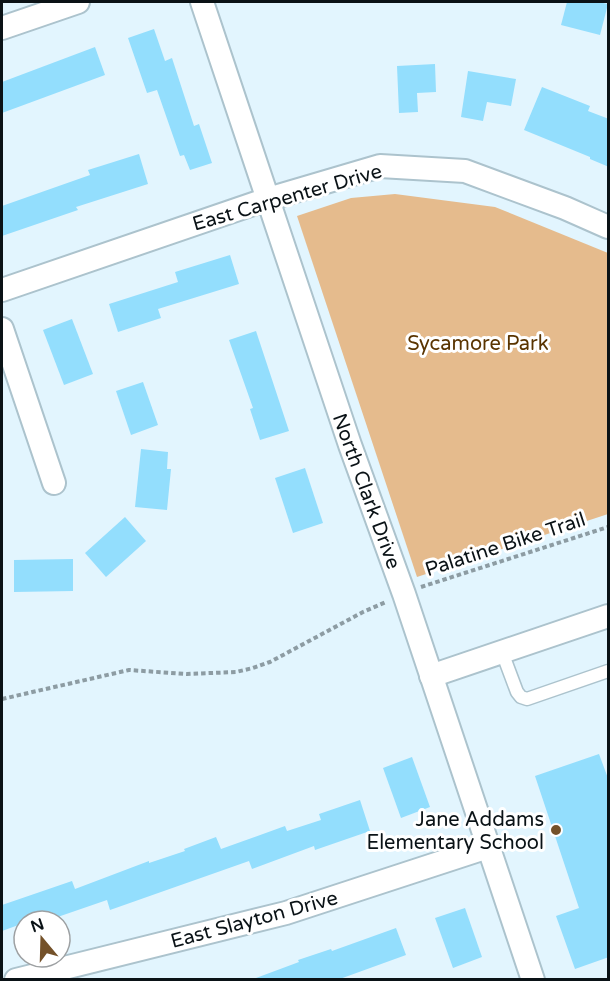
<svg xmlns="http://www.w3.org/2000/svg" width="610" height="981" viewBox="0 0 610 981" font-family="'Varela Round',sans-serif">
<style>
.green{fill:#e5bb8d}
.building{fill:#93defd}
.lines{fill:none;stroke-linecap:round;stroke-linejoin:round}
.lane-casing{stroke:#acc3cd;stroke-width:15}
.street-casing{stroke:#acc3cd;stroke-width:26}
.path{stroke:#8d9ca3;stroke-width:4;stroke-dasharray:4.5 3;stroke-linecap:butt}
.lane{stroke:#fff;stroke-width:12}
.street{stroke:#fff;stroke-width:22}
.poi-dot{fill:#745129;stroke:#fff;stroke-width:2}
.labels{text-anchor:middle;stroke-width:6;stroke-linejoin:round;paint-order:stroke}
.street-label{font-size:20px;fill:#0a1216;stroke:#fff}
.park-label{font-size:20px;fill:#5a3400;stroke:#fff}
.poi-label{font-size:20px;fill:#0a1216;stroke:#fff;text-anchor:end}
</style>
<rect width="100%" height="100%" fill="#e2f5fe"/>
<polygon class="green" points="395,194 495,207 608,253 608,514 417,577 297,216 351,198"/>
<g class="building">
<polygon points="567,2 598,2 608,4 600,35 561,25"/>
<polygon points="154,29 165,61 172,58 194,126 199,124 212,163 190,170 184,155 180,156 157,90 147,93 128,38"/>
<polygon points="95,47 105,75 2,113 2,82"/>
<polygon points="435,64 436,92 417,93 418,112 399,113 397,66"/>
<polygon points="468,71 516,79 511,106 487,102 483,121 461,117"/>
<polygon points="542,87 590,106 588,111 609,119 609,167 590,159 590,157 524,130"/>
<polygon points="139,154 148,184 76,207 78,210 2,236 2,206 90,175 88,170"/>
<polygon points="230,255 239,284 158,309 161,318 118,332 109,304 178,282 175,272"/>
<polygon points="72,319 93,374 64,385 43,330"/>
<polygon points="256,331 289,431 260,440 250,409 253,408 229,340"/>
<polygon points="143,382 158,425 131,435 116,391"/>
<polygon points="141,449 168,452 167,469 171,469 167,510 135,507"/>
<polygon points="305,468 323,523 293,533 275,478"/>
<polygon points="125,517 146,541 106,577 85,553"/>
<polygon points="73,559 73,591 14,592 14,560"/>
<polygon points="599,754 609,781 609,957 575,969 556,916 579,908 535,776"/>
<polygon points="412,757 430,807 401,818 383,768"/>
<polygon points="360,800 370,831 315,850 314,846 252,869 249,861 110,910 107,900 46,921 24,921 24,923 2,931 2,905 72,881 75,889 149,861 149,863 185,851 184,849 216,837 221,849 285,826 287,831 321,820 319,814"/>
<polygon points="465,908 482,957 453,968 435,918"/>
<polygon points="396,928 406,955 337,980 257,980 256,978 299,962 298,960 331,949 332,951"/>
</g>
<g class="lines">
<defs>
<polyline id="lane" points="502,652 517,692 521,697 527,699 608,671"/>
<g id="street">
<polyline points="202,2 350,445 404,594 533,980"/>
<polyline points="2,28 78,2"/>
<polyline points="2,290 268,199 380,166 465,171 565,208 608,227"/>
<polyline points="2,329 54,483"/>
<polyline points="431,676 608,616"/>
<polyline points="16,980 286,913 488,847"/>
</g>
</defs>
<use href="#lane" class="lane-casing"/>
<use href="#street" class="street-casing"/>
<g class="path">
<polyline points="421,587 608,527"/>
<polyline points="2,699 129,670 187,674 236,672 253,668 270,662 363,612 386,602"/>
</g>
<use href="#lane" class="lane"/>
<use href="#street" class="street"/>
</g>
<circle class="poi-dot" cx="556" cy="830" r="6"/>
<g class="labels">
<g class="street-label">
<text transform="translate(287 197) rotate(-16)" y="7">East Carpenter Drive</text>
<text transform="translate(367 491) rotate(70)" y="7">North Clark Drive</text>
<text transform="translate(505 544) rotate(-18)" y="7">Palatine Bike Trail</text>
<text transform="translate(254 919) rotate(-15)" y="7">East Slayton Drive</text>
</g>
<g class="park-label">
<text x="478" y="350">Sycamore Park</text>
</g>
<g class="poi-label">
<text x="544" y="826">Jane Addams<tspan x="544" dy="23">Elementary School</tspan></text>
</g>
</g>
<rect width="610" height="981" fill="none" stroke="#0a1216" stroke-width="6"/>
<g transform="translate(42 939) rotate(341)"><circle r="28" fill="#ffffff" stroke="#9da0a2" stroke-width="1.5"/>
<path d="M0-4.5L10 22L0 15L-10 22Z" fill="#745129"/>
<text y="-9" font-size="16" font-weight="bold" text-anchor="middle" fill="#0a1216">N</text>
</g>
</svg>
